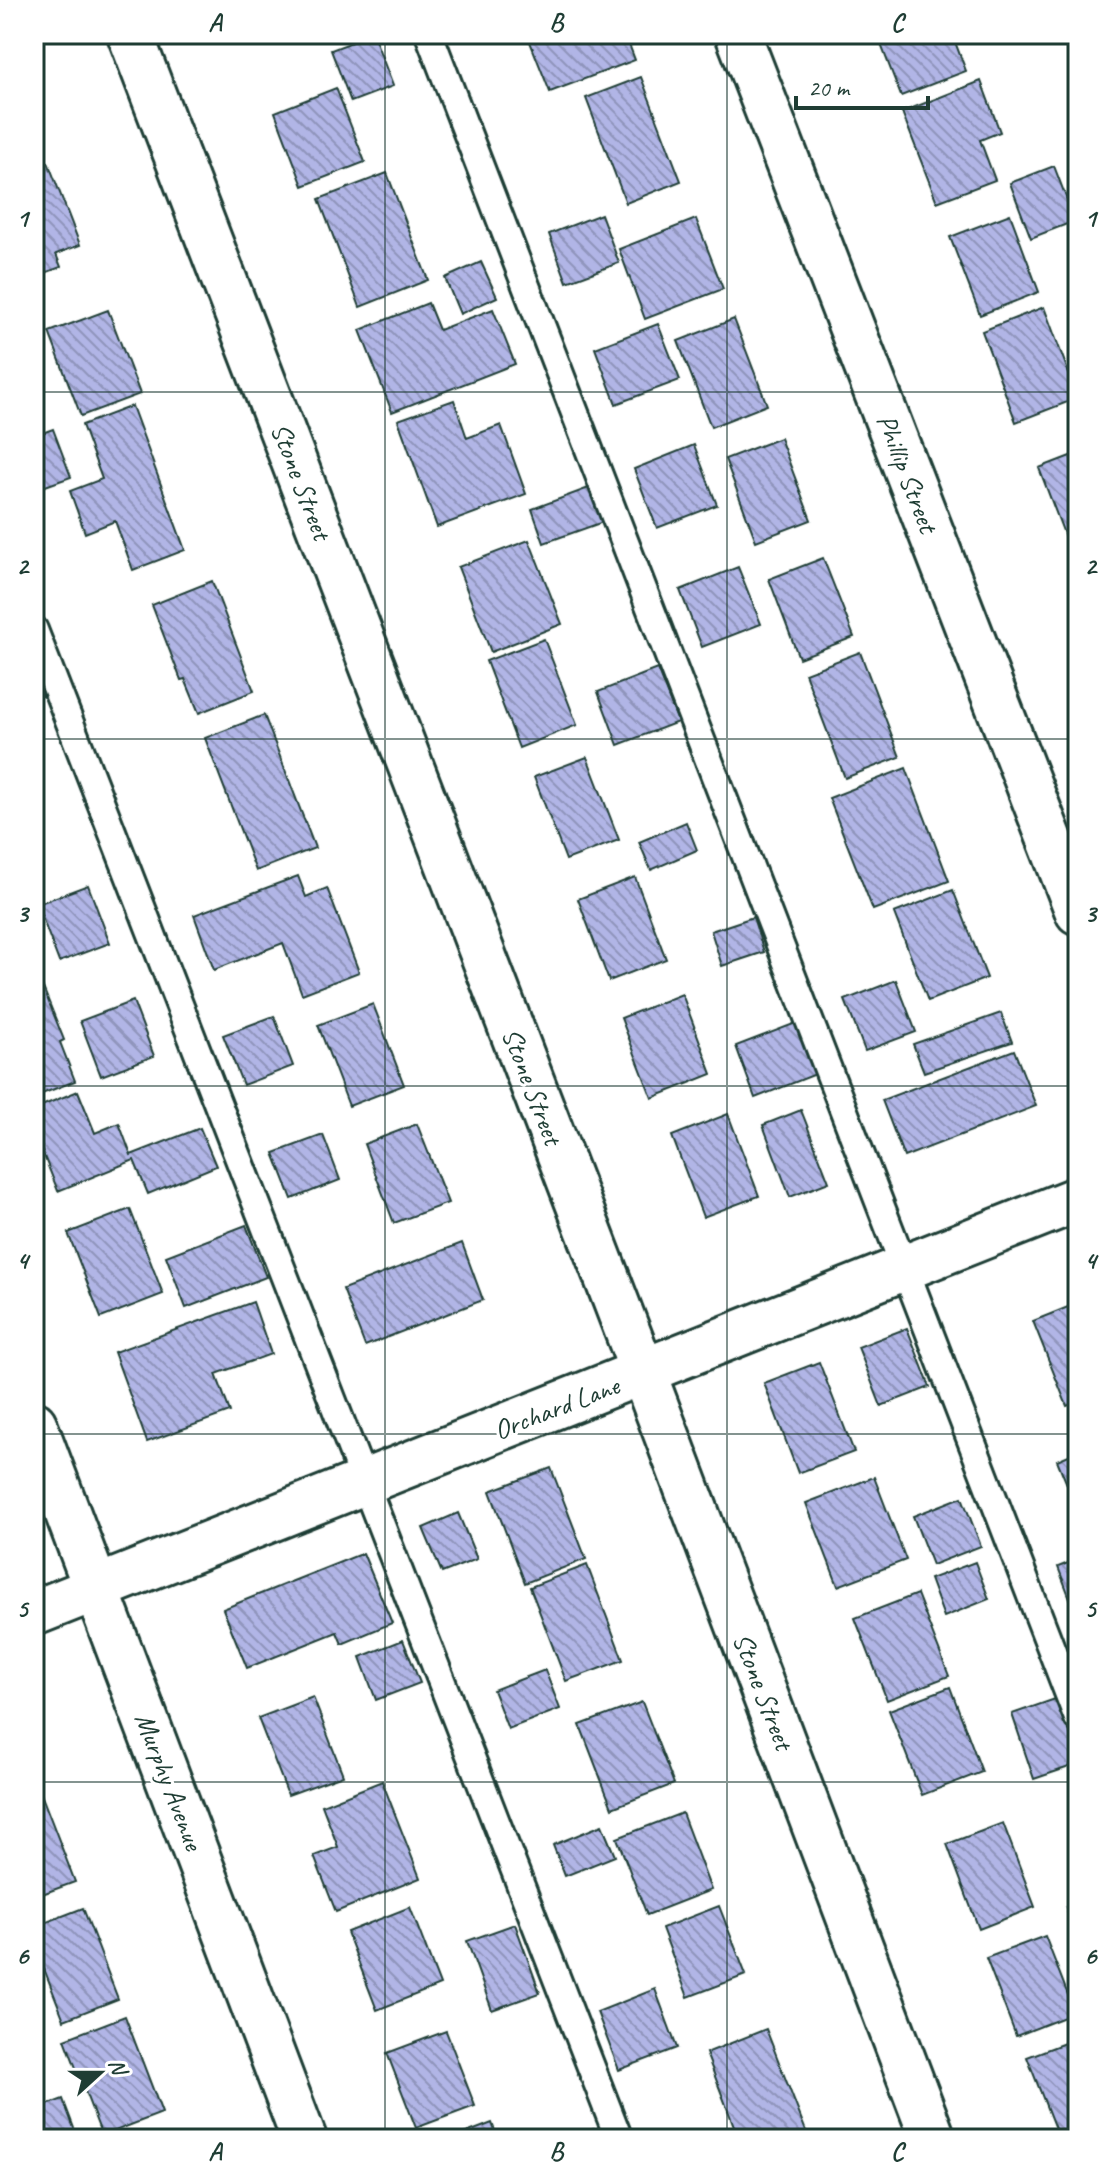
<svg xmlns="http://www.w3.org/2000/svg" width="1112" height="2173" viewBox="0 0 1112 2173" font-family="Caveat,sans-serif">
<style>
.building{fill:url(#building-back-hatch);stroke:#1f3d34;stroke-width:2}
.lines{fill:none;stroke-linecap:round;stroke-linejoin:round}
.lane-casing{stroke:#1f3d34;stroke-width:32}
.street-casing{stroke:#1f3d34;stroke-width:50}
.secondary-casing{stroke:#1f3d34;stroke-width:50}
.lane{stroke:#fff;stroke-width:26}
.street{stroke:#fff;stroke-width:44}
.secondary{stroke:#fff;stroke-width:44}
.grid{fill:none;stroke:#1f3d34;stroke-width:2;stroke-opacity:0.55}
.labels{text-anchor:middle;stroke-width:6;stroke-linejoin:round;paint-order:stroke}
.street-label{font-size:28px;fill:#1f3d34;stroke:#fff}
.neatline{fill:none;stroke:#1f3d34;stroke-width:3}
.grid-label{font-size:26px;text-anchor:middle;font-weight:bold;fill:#1f3d34}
</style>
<defs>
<pattern id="building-back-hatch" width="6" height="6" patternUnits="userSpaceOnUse" patternTransform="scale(2)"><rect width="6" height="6" fill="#b1b5e6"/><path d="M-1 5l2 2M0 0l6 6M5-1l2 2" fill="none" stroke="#8f94bb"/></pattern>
</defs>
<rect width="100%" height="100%" fill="#fff"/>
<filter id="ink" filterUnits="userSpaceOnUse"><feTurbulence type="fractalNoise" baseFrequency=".0125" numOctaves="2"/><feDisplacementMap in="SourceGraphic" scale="16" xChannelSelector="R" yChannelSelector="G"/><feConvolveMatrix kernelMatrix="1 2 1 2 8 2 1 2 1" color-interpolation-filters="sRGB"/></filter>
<g filter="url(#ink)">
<g class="building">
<polygon points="247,34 273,34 251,43"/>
<polygon points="373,34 393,86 351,102 331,50"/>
<polygon points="527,34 625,34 635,60 550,92"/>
<polygon points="877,34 952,34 966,71 901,96"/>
<polygon points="641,77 681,181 626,203 586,98"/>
<polygon points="981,81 1000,132 980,140 995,180 937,202 902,112"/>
<polygon points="336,88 365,162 303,186 275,112"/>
<polygon points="34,117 45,146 34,151"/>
<polygon points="48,162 80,245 56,254 61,267 34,277 34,167"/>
<polygon points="1054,166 1075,221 1031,238 1010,183"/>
<polygon points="387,173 428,280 360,307 319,199"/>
<polygon points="601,214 619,263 567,282 549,234"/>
<polygon points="1010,214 1039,292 980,315 950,237"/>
<polygon points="696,219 723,289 645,319 619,249"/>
<polygon points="481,262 497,297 460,314 445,278"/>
<polygon points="428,303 439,330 493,309 515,364 392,412 360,330"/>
<polygon points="1044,307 1078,398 1016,422 982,331"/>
<polygon points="108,310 140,394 81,416 49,332"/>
<polygon points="734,319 767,405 711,427 678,341"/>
<polygon points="658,324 680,380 616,404 595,348"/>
<polygon points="454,400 467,438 501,425 526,494 437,527 398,420"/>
<polygon points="132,406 185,550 133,570 115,521 85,533 70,491 102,479 82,425"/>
<polygon points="53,429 71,477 34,490 34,436"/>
<polygon points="780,438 811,520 756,541 725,459"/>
<polygon points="694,445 717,505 657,528 634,469"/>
<polygon points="1078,453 1078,558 1074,560 1039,468"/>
<polygon points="594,486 606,521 544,543 532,509"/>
<polygon points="529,540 562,624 491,652 458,567"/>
<polygon points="823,558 854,637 799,658 769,579"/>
<polygon points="738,567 761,624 702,647 680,590"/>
<polygon points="212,581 254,691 199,713 185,679 181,680 152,605"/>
<polygon points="544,639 577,725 519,748 486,661"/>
<polygon points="860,652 900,757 845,778 805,673"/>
<polygon points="657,669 678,722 618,745 598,692"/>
<polygon points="34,674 43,696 34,699"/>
<polygon points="264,715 315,848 256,871 205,738"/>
<polygon points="587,757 619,840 566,860 534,777"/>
<polygon points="906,768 949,881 873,910 829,798"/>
<polygon points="686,822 697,850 651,870 639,842"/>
<polygon points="298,876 306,897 327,888 359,972 302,994 283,943 214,970 194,915"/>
<polygon points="635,877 666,959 609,981 578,899"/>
<polygon points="88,885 110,943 59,962 37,904"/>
<polygon points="953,890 987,978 928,1001 894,913"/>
<polygon points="753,917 764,952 722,966 711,931"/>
<polygon points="36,970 64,1040 60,1042 75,1081 34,1097 34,971"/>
<polygon points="896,980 916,1032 865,1051 845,1000"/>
<polygon points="682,994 712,1074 652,1098 621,1018"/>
<polygon points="133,1001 154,1056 101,1076 80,1021"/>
<polygon points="373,1004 404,1085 349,1106 318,1025"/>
<polygon points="1001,1013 1012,1042 924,1072 913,1044"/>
<polygon points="274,1016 293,1066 243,1085 223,1035"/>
<polygon points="796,1023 816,1074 755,1098 736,1046"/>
<polygon points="1014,1050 1036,1106 904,1157 882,1100"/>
<polygon points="78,1091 95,1133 119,1123 131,1155 200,1128 216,1166 148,1194 134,1160 58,1191 34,1131 34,1109"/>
<polygon points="801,1110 829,1182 790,1197 763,1125"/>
<polygon points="728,1114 759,1196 703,1217 672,1136"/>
<polygon points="417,1124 448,1203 394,1223 364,1144"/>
<polygon points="323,1135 340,1180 292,1199 274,1153"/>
<polygon points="130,1209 163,1294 101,1318 68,1233"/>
<polygon points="246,1225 266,1277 186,1308 166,1256"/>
<polygon points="462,1243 483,1300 365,1346 343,1289"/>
<polygon points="253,1302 271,1354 216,1374 230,1412 147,1442 114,1352"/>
<polygon points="1078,1303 1078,1402 1067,1406 1033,1321"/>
<polygon points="907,1328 930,1387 881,1406 858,1347"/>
<polygon points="819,1362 854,1452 798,1473 764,1383"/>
<polygon points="1078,1451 1078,1511 1057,1460"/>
<polygon points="551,1468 586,1559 525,1583 490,1491"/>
<polygon points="874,1477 906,1560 838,1586 806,1503"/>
<polygon points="962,1497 981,1546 932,1565 913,1516"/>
<polygon points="458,1513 477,1559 442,1573 423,1528"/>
<polygon points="363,1553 392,1623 342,1644 337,1632 247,1668 223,1609"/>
<polygon points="1078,1559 1078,1619 1058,1567"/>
<polygon points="975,1562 989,1599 944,1617 930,1579"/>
<polygon points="587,1565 623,1660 566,1681 530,1587"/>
<polygon points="917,1594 949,1676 887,1700 855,1618"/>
<polygon points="403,1640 420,1683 376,1700 360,1657"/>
<polygon points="545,1670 560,1709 508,1729 493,1690"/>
<polygon points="950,1687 982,1772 922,1795 889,1710"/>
<polygon points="313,1697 343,1775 288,1795 258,1718"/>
<polygon points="1058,1698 1078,1756 1078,1764 1034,1779 1012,1714"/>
<polygon points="642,1702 674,1784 612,1808 580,1725"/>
<polygon points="382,1781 420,1878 336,1912 314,1856 338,1847 322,1805"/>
<polygon points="38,1786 75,1882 34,1897 34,1788"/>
<polygon points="682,1813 711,1890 647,1915 617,1838"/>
<polygon points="1003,1823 1035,1907 979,1929 947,1844"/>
<polygon points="602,1825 615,1856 565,1876 553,1845"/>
<polygon points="1078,1903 1078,1938 1066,1907"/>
<polygon points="719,1906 746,1975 688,1997 662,1928"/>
<polygon points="410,1907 440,1985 377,2010 347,1932"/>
<polygon points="83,1908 118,1999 64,2020 34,1943 34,1927"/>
<polygon points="515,1924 540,1993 492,2010 467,1941"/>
<polygon points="1045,1936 1075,2013 1016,2036 986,1958"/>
<polygon points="655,1989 677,2048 619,2070 597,2012"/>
<polygon points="125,2016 162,2113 102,2136 65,2039"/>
<polygon points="766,2029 809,2139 739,2139 706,2053"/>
<polygon points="446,2031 475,2106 416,2128 387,2053"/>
<polygon points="1078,2038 1078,2139 1059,2139 1027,2057"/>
<polygon points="63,2099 78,2139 34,2139 34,2110"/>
<polygon points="492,2123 498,2139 451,2139"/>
<polygon points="594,2129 597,2139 569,2139"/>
</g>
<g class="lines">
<defs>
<g id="lane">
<polyline points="429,34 1078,1718"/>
<polyline points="34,630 619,2139"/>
</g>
<g id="street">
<polyline points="130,34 643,1372 933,2139"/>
<polyline points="738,34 1078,912"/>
<polyline points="34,1424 304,2139"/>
</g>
<polyline id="secondary" points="34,1613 1078,1199"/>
</defs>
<use href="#lane" class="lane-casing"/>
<use href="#street" class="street-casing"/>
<use href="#secondary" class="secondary-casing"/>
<use href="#lane" class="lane"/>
<use href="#street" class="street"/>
<use href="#secondary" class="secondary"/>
</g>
</g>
<path class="grid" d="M385,34v2105M727,34v2105M34,392h1044M34,739h1044M34,1086h1044M34,1434h1044M34,1782h1044"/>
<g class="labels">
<g class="street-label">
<text transform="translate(908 473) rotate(69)" y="10">Phillip Street</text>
<text transform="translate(302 481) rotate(69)" y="10">Stone Street</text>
<text transform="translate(533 1086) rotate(69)" y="10">Stone Street</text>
<text transform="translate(556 1407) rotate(-21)" y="10">Orchard Lane</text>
<text transform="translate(764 1691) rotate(69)" y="10">Stone Street</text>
<text transform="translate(170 1781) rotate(69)" y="10">Murphy Avenue</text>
</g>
</g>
<rect width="1112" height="2173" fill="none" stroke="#fff" stroke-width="88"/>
<g transform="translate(100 2073) rotate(69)" stroke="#ffffff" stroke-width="6" paint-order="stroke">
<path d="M0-6L14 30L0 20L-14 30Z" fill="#1f3d34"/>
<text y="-12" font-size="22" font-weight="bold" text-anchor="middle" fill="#1f3d34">N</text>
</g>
<path d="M796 96v12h132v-12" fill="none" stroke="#1f3d34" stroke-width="4"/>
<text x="808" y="96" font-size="24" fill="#1f3d34" stroke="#ffffff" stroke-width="6" paint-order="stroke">20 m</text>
<rect x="44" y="44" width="1024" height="2085" class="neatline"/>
<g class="grid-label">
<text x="215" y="31">A</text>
<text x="556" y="31">B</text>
<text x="897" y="31">C</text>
<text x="22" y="227">1</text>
<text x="1090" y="227">1</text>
<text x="22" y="574">2</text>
<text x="1090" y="574">2</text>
<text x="22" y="922">3</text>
<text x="1090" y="922">3</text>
<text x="22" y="1269">4</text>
<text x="1090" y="1269">4</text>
<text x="22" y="1617">5</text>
<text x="1090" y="1617">5</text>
<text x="22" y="1964">6</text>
<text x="1090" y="1964">6</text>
<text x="215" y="2160">A</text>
<text x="556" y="2160">B</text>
<text x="897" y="2160">C</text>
</g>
</svg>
